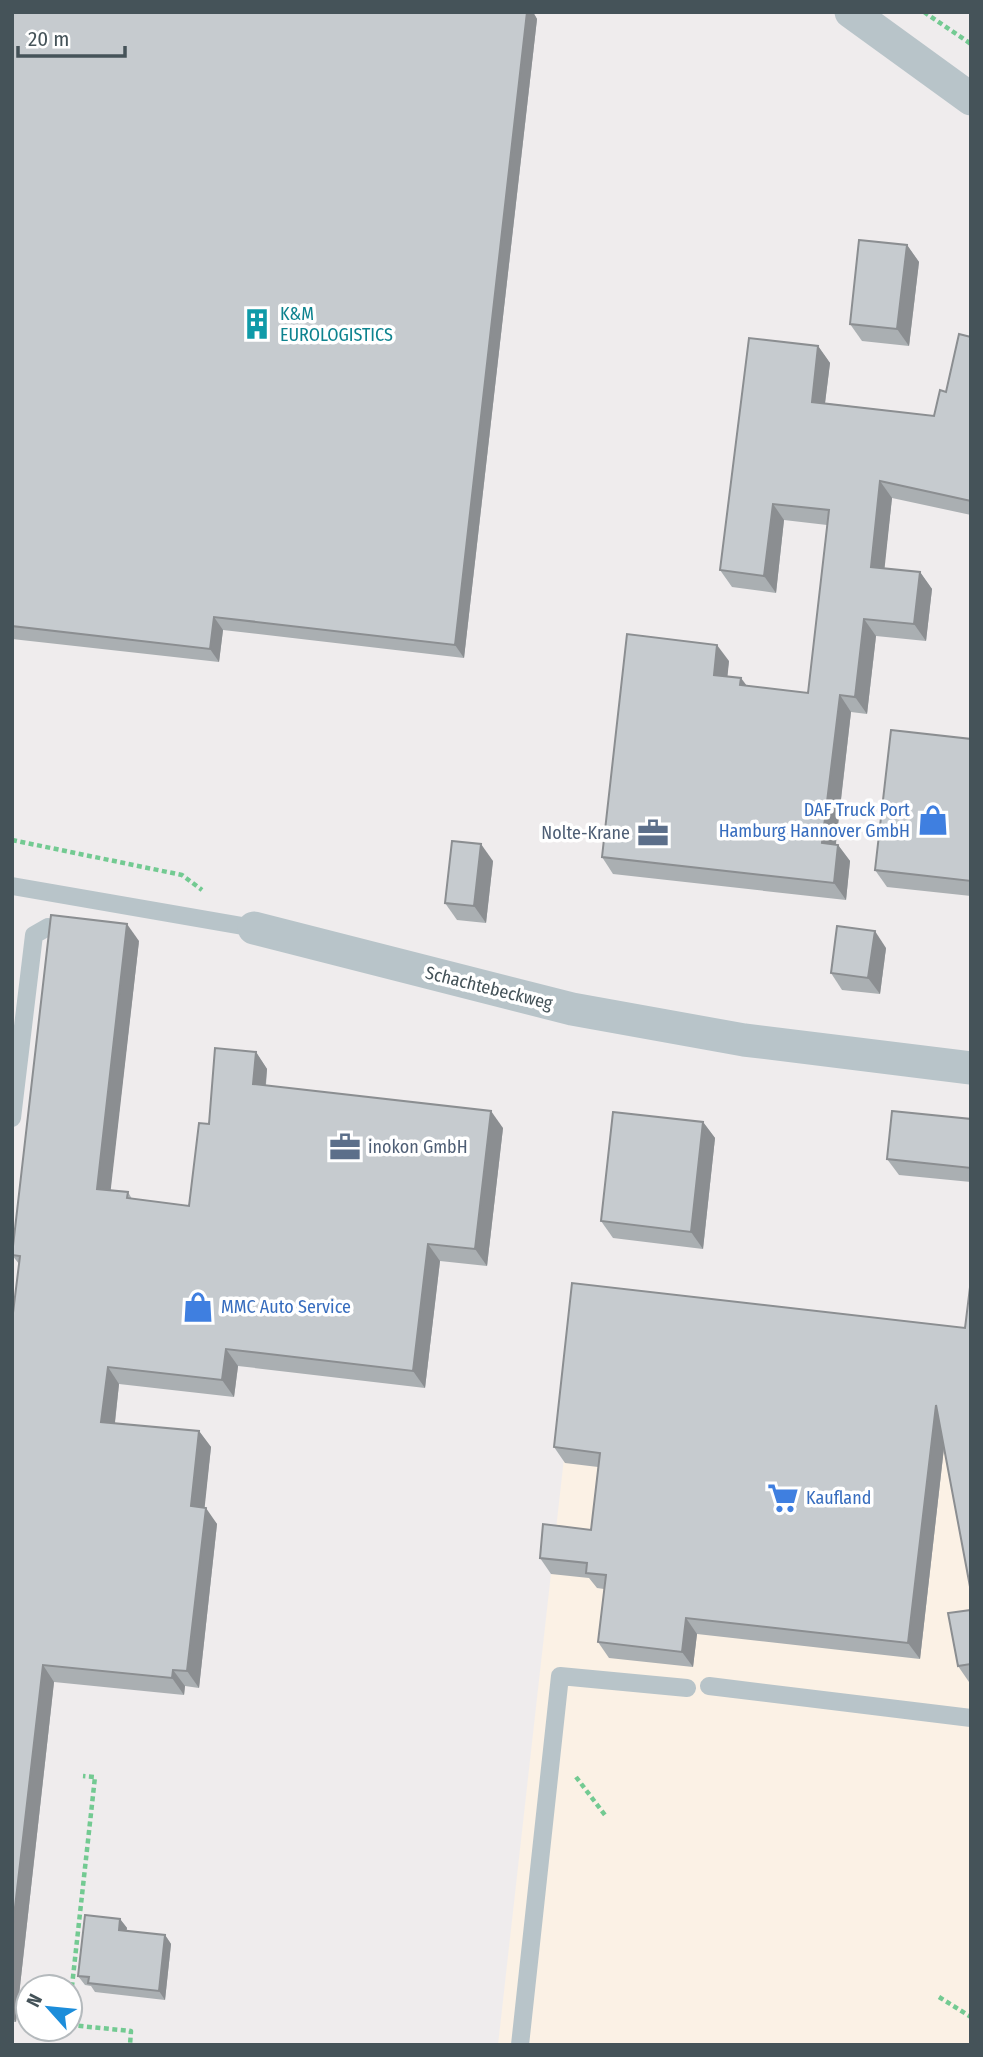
<svg xmlns="http://www.w3.org/2000/svg" width="983" height="2057" viewBox="0 0 983 2057" font-family="'Fira Sans Condensed',sans-serif">
<style>
.commercial{fill:#fbf1e5}
.lines{fill:none;stroke-linecap:round;stroke-linejoin:round}
.path{stroke:#73ca92;stroke-width:4.5;stroke-dasharray:5 3.5;stroke-linecap:butt}
.service{stroke:#b8c4c9;stroke-width:18}
.minor{stroke:#b8c4c9;stroke-width:33}
.wall{fill:#aaafb2}
.shaded-wall{fill:#8b8e91}
.building{fill:#c6cbcf;stroke:#8b8e91;stroke-width:2}
.labels{text-anchor:middle;stroke-width:7;stroke-linejoin:round;paint-order:stroke}
.culture-label{font-size:18px;fill:#0d838f;stroke:#fff;text-anchor:start}
.shop-label{font-size:18px;fill:#366cbe;stroke:#fff;text-anchor:start}
.service-label{font-size:18px;fill:#4e5e75;stroke:#fff;text-anchor:end}
.street-label{font-size:18px;fill:#455359;stroke:#fff}
</style>
<rect width="100%" height="100%" fill="#efeced"/>
<polygon class="commercial" points="582,1298 971,1343 971,2045 498,2045"/>
<g class="lines">
<g class="path">
<polyline points="924,12 971,44"/>
<polyline points="12,840 182,875 202,890"/>
<polyline points="576,1777 605,1815"/>
<polyline points="939,1997 971,2017"/>
<polyline points="70,2004 95,1777 83,1776"/>
<polyline points="70,2025 131,2031 130,2045"/>
</g>
<g class="service">
<polyline points="12,886 254,928"/>
<polyline points="12,1118 34,935 48,927"/>
<polyline points="709,1686 971,1718"/>
<polyline points="520,2045 560,1676 687,1688"/>
</g>
<g class="minor">
<polyline points="851,12 971,99"/>
<polyline points="254,928 572,1009 744,1040 971,1068"/>
</g>
</g>
<g class="wall">
<polygon points="12,12 533,12 537,19 464,658 223,630 219,662 12,639"/>
<polygon points="907,245 919,262 909,346 862,341 850,324"/>
<polygon points="971,337 971,515 892,498 884,568 920,572 932,589 926,641 876,636 867,714 851,712 836,844 838,845 850,861 846,900 613,874 602,857 729,661 727,676 747,686 808,693 827,525 784,520 776,593 732,587 720,570 818,346 830,363 825,403 934,416"/>
<polygon points="971,739 971,896 887,887 875,870"/>
<polygon points="493,861 486,923 457,920 445,903"/>
<polygon points="139,941 110,1190 128,1192 132,1199 189,1206 209,1124 256,1052 267,1069 266,1085 503,1128 487,1266 440,1261 425,1388 238,1366 234,1397 119,1384 115,1423 199,1431 211,1447 204,1508 217,1524 199,1688 185,1686 184,1695 54,1682 16,2022 12,2022 12,1321 19,1264 12,1255"/>
<polygon points="886,948 880,994 842,990 831,973"/>
<polygon points="971,1119 971,1182 899,1175 887,1159"/>
<polygon points="703,1122 715,1138 703,1249 613,1238 601,1221"/>
<polygon points="965,1328 971,1592 944,1448 920,1659 697,1634 693,1667 609,1658 598,1642 604,1589 597,1588 589,1578 551,1574 540,1558 591,1530 598,1467 565,1463 554,1447"/>
<polygon points="971,1610 971,1682 969,1682 958,1666"/>
<polygon points="120,1919 127,1928 126,1931 165,1935 171,1944 165,2000 95,1992 91,1986 85,1985 78,1976"/>
</g>
<g class="shaded-wall">
<polygon points="527,12 533,12 537,19 464,658 455,645"/>
<polygon points="907,245 919,262 909,346 897,329"/>
<polygon points="818,346 830,363 823,419 812,402"/>
<polygon points="880,481 892,498 883,583 871,567"/>
<polygon points="773,504 784,520 776,593 764,576"/>
<polygon points="920,572 932,589 926,641 914,624"/>
<polygon points="214,617 223,630 219,662 210,649"/>
<polygon points="864,619 876,636 867,714 855,697"/>
<polygon points="717,645 729,661 726,691 714,675"/>
<polygon points="741,678 753,694 740,685"/>
<polygon points="840,695 851,712 834,859 822,843"/>
<polygon points="481,844 493,861 486,923 474,906"/>
<polygon points="838,845 850,861 846,900 834,883"/>
<polygon points="127,924 139,941 109,1205 97,1189"/>
<polygon points="875,931 886,948 880,994 868,978"/>
<polygon points="256,1052 267,1069 264,1101 253,1084"/>
<polygon points="491,1111 503,1128 487,1266 475,1249"/>
<polygon points="703,1122 715,1138 703,1249 691,1232"/>
<polygon points="428,1244 440,1261 425,1388 413,1371"/>
<polygon points="226,1349 238,1366 234,1397 222,1380"/>
<polygon points="108,1367 119,1384 113,1439 101,1422"/>
<polygon points="936,1405 947,1421 920,1659 908,1643"/>
<polygon points="199,1431 211,1447 203,1523 191,1506"/>
<polygon points="206,1508 217,1524 199,1688 187,1671"/>
<polygon points="686,1618 697,1634 693,1667 682,1652"/>
<polygon points="43,1665 54,1682 16,2022 12,2017 12,1933"/>
<polygon points="173,1670 185,1686 184,1695 172,1678"/>
<polygon points="120,1919 127,1928 125,1939 119,1930"/>
<polygon points="165,1935 171,1944 165,2000 159,1991"/>
</g>
<g class="building">
<polygon points="12,12 527,12 455,645 214,617 210,649 12,626"/>
<polygon points="859,240 907,245 897,329 850,324"/>
<polygon points="959,334 971,337 971,501 880,481 871,567 920,572 914,624 864,619 855,697 840,695 822,843 838,845 834,883 602,857 627,634 717,645 714,675 741,678 740,685 808,693 829,510 773,504 764,576 720,570 749,338 818,346 812,402 934,416 940,390 946,392"/>
<polygon points="891,730 971,739 971,881 875,870"/>
<polygon points="452,841 481,844 474,906 445,903"/>
<polygon points="51,915 127,924 97,1189 128,1192 127,1198 189,1206 199,1123 209,1124 215,1048 256,1052 253,1084 491,1111 475,1249 428,1244 413,1371 226,1349 222,1380 108,1367 101,1422 199,1431 191,1506 206,1508 187,1671 173,1670 172,1678 43,1665 12,1933 12,1321 20,1256 12,1255"/>
<polygon points="837,926 875,931 868,978 831,973"/>
<polygon points="892,1111 971,1119 971,1168 887,1159"/>
<polygon points="613,1112 703,1122 691,1232 601,1221"/>
<polygon points="971,1279 971,1592 936,1405 908,1643 686,1618 682,1652 598,1642 606,1575 586,1573 587,1563 540,1558 543,1524 591,1530 600,1453 554,1447 572,1283 965,1328"/>
<polygon points="971,1610 971,1664 958,1666 948,1613"/>
<polygon points="85,1915 120,1919 119,1930 165,1935 159,1991 88,1983 89,1977 78,1976"/>
</g>
<defs>
<symbol id="building-bare" viewBox="-9 -9 18 18"><path d="M-4-6H4V6H1V3H-1V6H-4ZM-2.5-4.3h1.7v1.8h-1.7ZM.8-4.3h1.7v1.8H.8ZM-2.5-1h1.7V.8h-1.7ZM.8-1h1.7V.8H.8Z" fill="#0f9aa8" stroke="#fff" stroke-width="2.5" paint-order="stroke"/></symbol>
<symbol id="shop-bare" viewBox="-9 -9 18 18"><path d="M-5-2.5h2.3a2.7 3.5 0 0 1 5.4 0H5L5.5 6h-11ZM-1.5-2.5h3a1.5 2.3 0 0 0-3 0Z" fill="#3f7fe0" stroke="#fff" stroke-width="2.5" paint-order="stroke"/></symbol>
<symbol id="office-bare" viewBox="-9 -9 18 18"><path d="M-6-3h4V-5.5h4V-3h4V5H-6ZM-1-4.5V-3h2v-1.5ZM-6 0V1H6V0Z" fill="#5c6f8a" stroke="#fff" stroke-width="2.5" paint-order="stroke"/></symbol>
<symbol id="supermarket-bare" viewBox="-9 -9 18 18"><path d="M-6-5.5h2.5l.6 2H6L4.5 2H-2.5L-4.4-4H-6ZM-1.5 3.2a1.3 1.3 0 1 0 .1 0ZM3 3.2a1.3 1.3 0 1 0 .1 0Z" fill="#3f7fe0" stroke="#fff" stroke-width="2.5" paint-order="stroke"/></symbol>
</defs>
<g fill-rule="evenodd">
<use href="#building-bare" x="235" y="302" width="44" height="44"/>
<use href="#shop-bare" x="911" y="798" width="44" height="44"/>
<use href="#office-bare" x="631" y="811" width="44" height="44"/>
<use href="#office-bare" x="323" y="1125" width="44" height="44"/>
<use href="#shop-bare" x="176" y="1285" width="44" height="44"/>
<use href="#supermarket-bare" x="761" y="1476" width="44" height="44"/>
</g>
<g class="labels">
<g class="culture-label">
<text x="280" y="320">K&amp;M<tspan x="280" dy="21">EUROLOGISTICS</tspan></text>
</g>
<g class="shop-label">
<text x="910" y="816" text-anchor="end">DAF Truck Port<tspan x="910" dy="21">Hamburg Hannover GmbH</tspan></text>
<text x="221" y="1313">MMC Auto Service</text>
<text x="806" y="1504">Kaufland</text>
</g>
<g class="service-label">
<text x="630" y="839">Nolte-Krane</text>
<text x="368" y="1153" text-anchor="start">inokon GmbH</text>
</g>
<g class="street-label">
<text transform="translate(489 988) rotate(14)" y="6">Schachtebeckweg</text>
</g>
</g>
<rect width="983" height="2057" fill="none" stroke="#455359" stroke-width="28"/>
<g transform="translate(49 2008) rotate(297)"><circle r="33" fill="#ffffff" stroke="#b5babd" stroke-width="2"/>
<path d="M0-5L12 26L0 18L-12 26Z" fill="#1c8dda"/>
<text y="-10" font-size="19" font-weight="bold" text-anchor="middle" fill="#455359">N</text>
</g>
<path d="M18 46v10h107v-10" fill="none" stroke="#455359" stroke-width="3.5"/>
<text x="28" y="46" font-size="21" fill="#455359" stroke="#ffffff" stroke-width="5" paint-order="stroke">20 m</text>
</svg>
